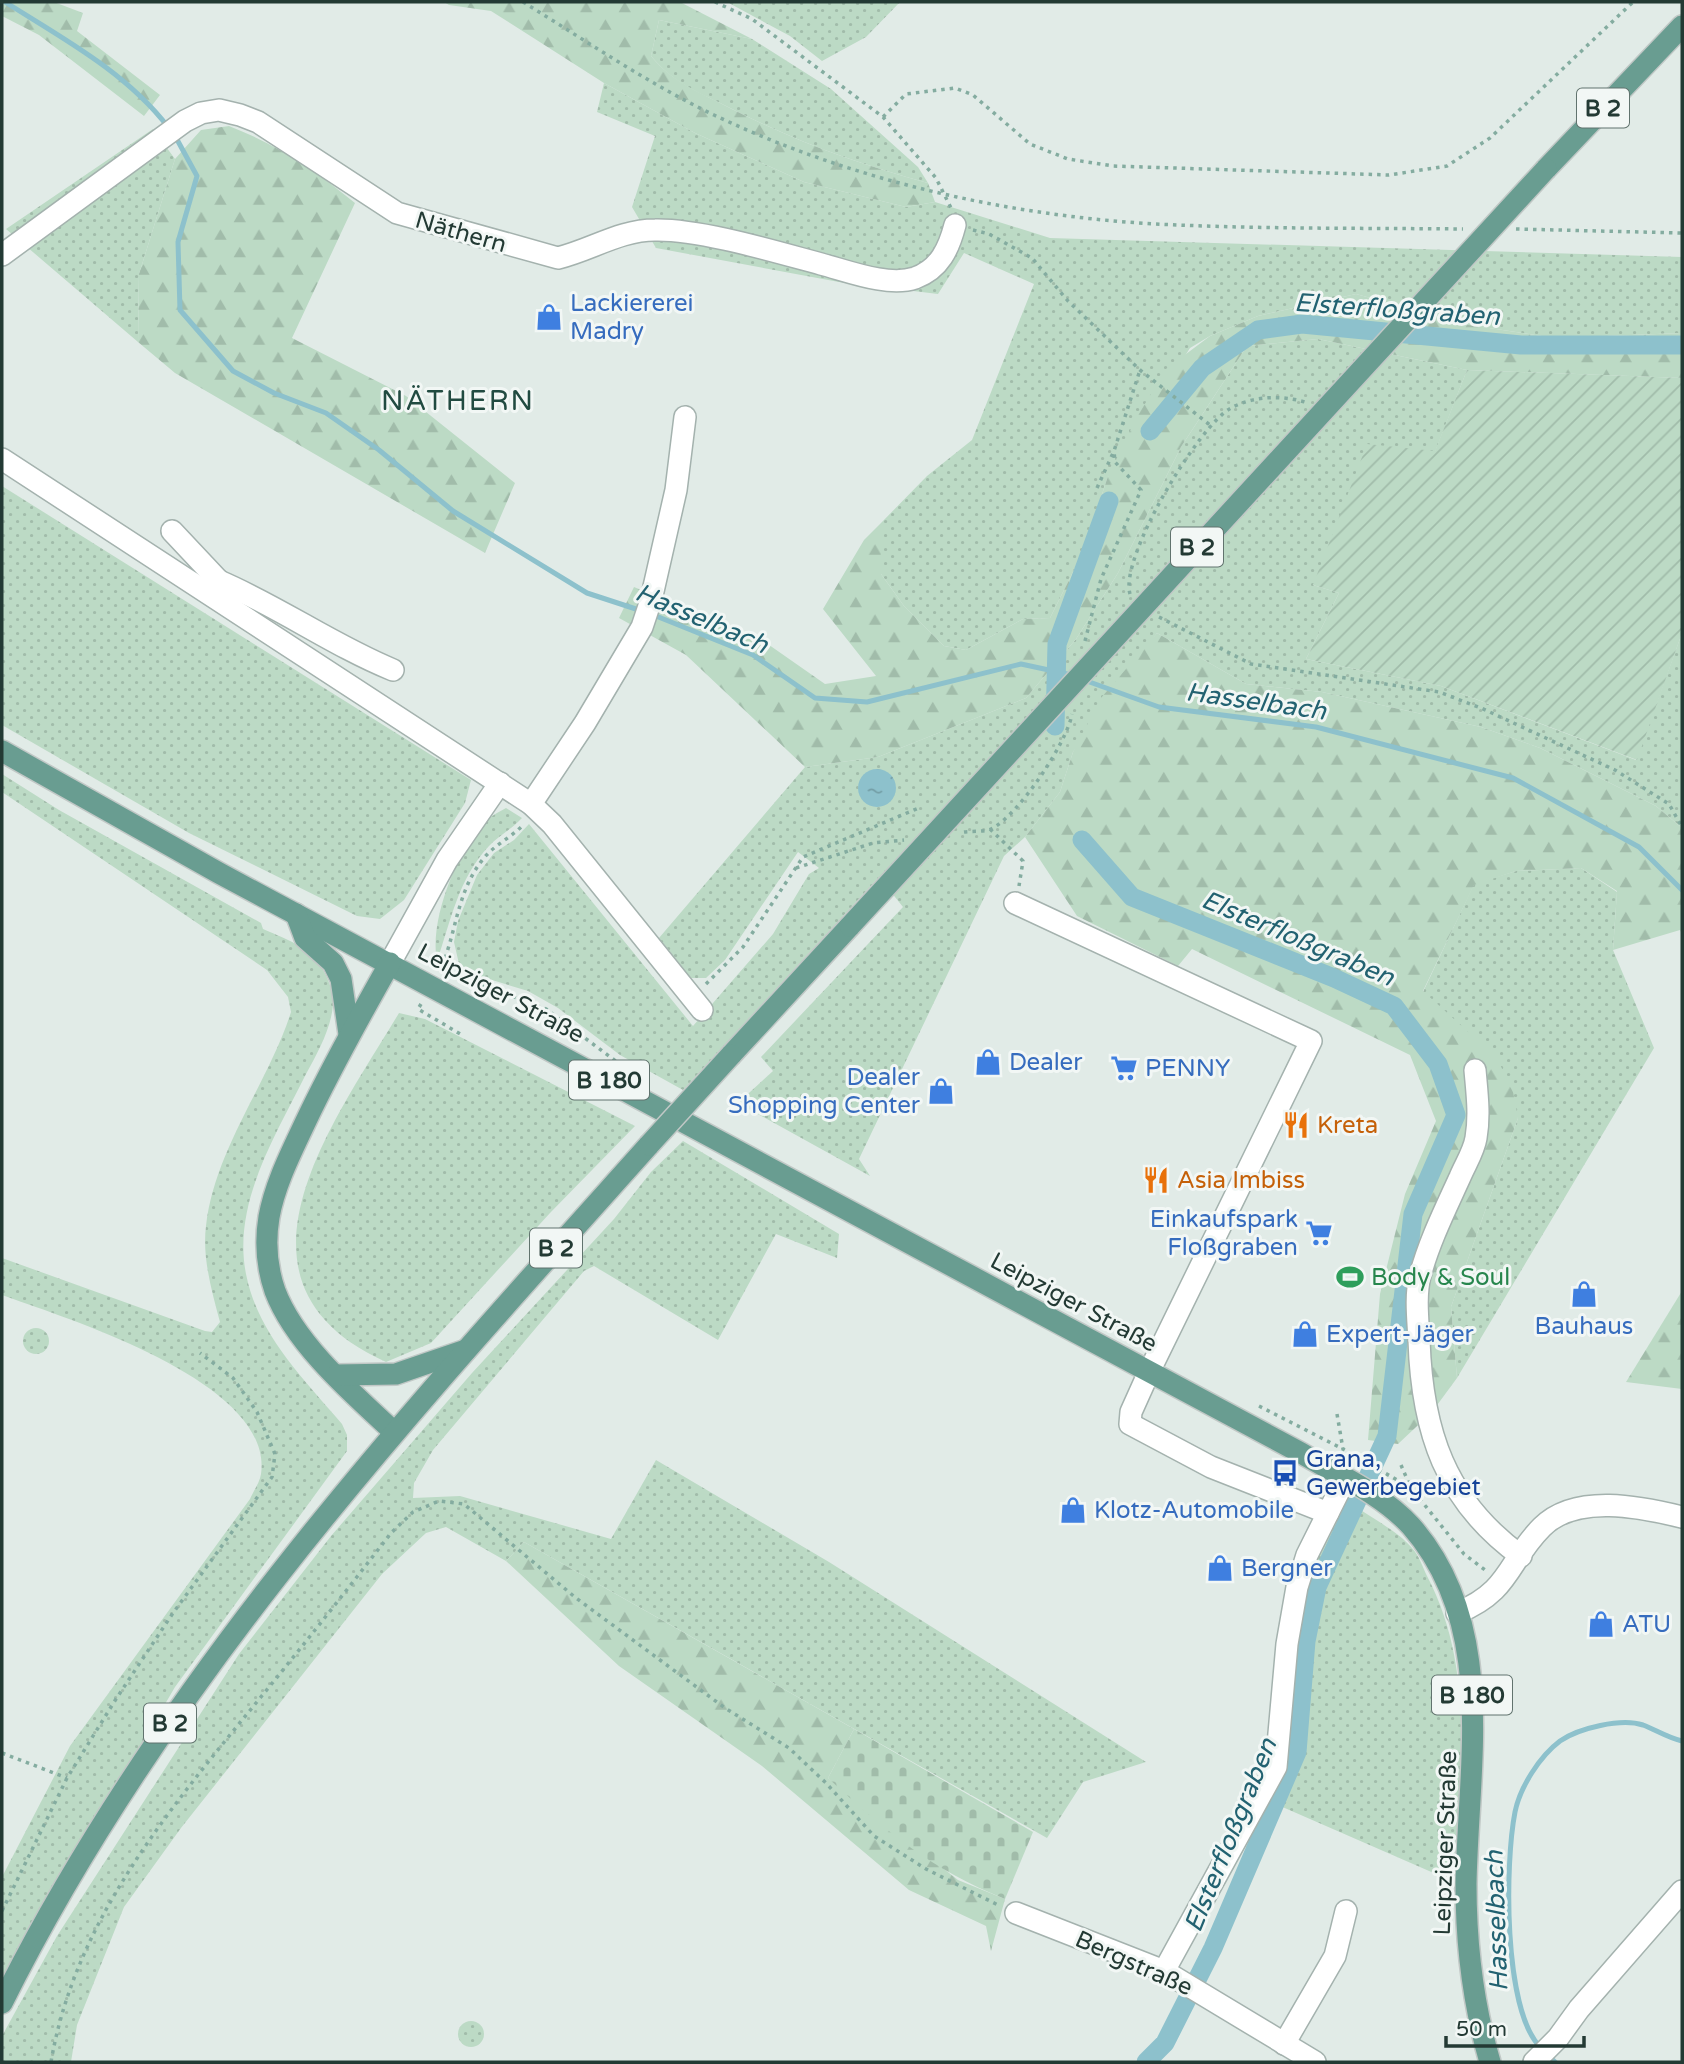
<svg xmlns="http://www.w3.org/2000/svg" width="1684" height="2064" viewBox="0 0 1684 2064" font-family="'Varela Round',sans-serif">
<style>
.grass{fill:url(#grass-dots)}
.forest{fill:url(#forest-firs)}
.cemetery{fill:url(#cemetery-stones)}
.garden{fill:url(#garden-furrows)}
.water{fill:url(#water-ripples)}
.lines{fill:none;stroke-linecap:round;stroke-linejoin:round}
.stream{stroke:#8dc1cc;stroke-width:5}
.canal{stroke:#8dc1cc;stroke-width:19}
.minor-casing{stroke:#a4b2ae;stroke-width:24}
.major-casing{stroke:#c1c8c6;stroke-width:24}
.path{stroke:#84aca0;stroke-width:3.5;stroke-dasharray:3.5 5;stroke-linecap:butt}
.minor{stroke:#fff;stroke-width:21}
.major{stroke:#699d91;stroke-width:21}
.major-bridge-casing{stroke:#c1c8c6;stroke-width:24;stroke-linecap:butt}
.major-bridge{stroke:#699d91;stroke-width:21}
.labels{text-anchor:middle;stroke-width:6;stroke-linejoin:round;paint-order:stroke}
.shield{fill:#f2f7f5;stroke:#61736e;stroke-width:2}
.shield-label{font-size:23px;font-weight:bold;fill:#233a34}
.street-label{font-size:24px;fill:#233a34;stroke:#f2f7f5}
.shop-label{font-size:24px;fill:#366cbe;stroke:#f2f7f5;text-anchor:start}
.food-label{font-size:24px;fill:#c56008;stroke:#f2f7f5;text-anchor:start}
.leisure-label{font-size:24px;fill:#27864d;stroke:#f2f7f5;text-anchor:start}
.transit-label{font-size:24px;fill:#164399;stroke:#f2f7f5;text-anchor:start}
.water-label{font-size:26px;font-style:italic;fill:#226271;stroke:#f2f7f5}
.quarter-label{font-size:28px;letter-spacing:2px;fill:#214b41;stroke:#f2f7f5}
</style>
<defs>
<pattern id="grass-dots" width="8" height="8" patternUnits="userSpaceOnUse" patternTransform="scale(1.75)"><rect width="8" height="8" fill="#bcdac5"/><path d="M2 2h.1M6 6h.1" fill="none" stroke="#a1bcaa" stroke-width="1.8" stroke-linecap="round"/></pattern>
<pattern id="forest-firs" width="22" height="20" patternUnits="userSpaceOnUse" patternTransform="scale(1.75)"><rect width="22" height="20" fill="#bcdac5"/><path d="M5 1l3.5 6h-7zM16 11l3.5 6h-7z" fill="#a1bcaa"/></pattern>
<pattern id="cemetery-stones" width="16" height="16" patternUnits="userSpaceOnUse" patternTransform="scale(1.75)"><rect width="16" height="16" fill="#bcdac5"/><path d="M2 7V4a2 2 0 0 1 4 0v3zM10 15v-3a2 2 0 0 1 4 0v3z" fill="#a1bcaa"/></pattern>
<pattern id="garden-furrows" width="10" height="10" patternUnits="userSpaceOnUse" patternTransform="scale(1.75)"><rect width="10" height="10" fill="#bcdac5"/><path d="M-1 1l2-2M0 10L10 0M9 11l2-2" fill="none" stroke="#a1bcaa"/></pattern>
<pattern id="water-ripples" width="26" height="14" patternUnits="userSpaceOnUse" patternTransform="scale(1.75)"><rect width="26" height="14" fill="#8dc1cc"/><path d="M2 4q2-2 4 0t4 0M15 11q2-2 4 0t4 0" fill="none" stroke="#739ea6"/></pattern>
</defs>
<rect width="100%" height="100%" fill="#e1ebe7"/>
<g class="grass">
<polygon points="727,2 900,2 866,37 822,61 790,36"/>
<path d="M659,20l93,19 79,50 87,78 10,16c-71,-19 -136,-43 -202,-77 -32,-16 -51,-22 -75,-50z"/>
<polygon points="604,83 695,133 804,182 906,207 935,202 1050,238 1682,257 1682,333 1555,338 1469,325 1356,294 1258,316 1210,336 1190,348 1107,479 1083,552 1050,618 1023,619 966,650 944,646 904,606 881,574 881,523 927,476 972,440 1034,284 964,253 938,294 839,282 656,248 632,207 655,136 597,112"/>
<polygon points="153,129 175,159 139,274 138,342 6,229"/>
<polygon points="1318,339 1467,370 1435,452 1313,585 1339,593 1306,659 1441,686 1636,760 1682,633 1682,828 1656,806 1540,748 1481,727 1322,692 1246,684 1157,633 1073,752 1060,792 1025,837 1004,856 859,1159 870,1176 738,1103 773,1071 761,1057 903,907 879,877 683,1090 620,1055 558,1008 528,991 479,976 459,964 454,942 458,921 477,875 494,853 514,840 529,824 693,1026 773,934 809,874 819,868 798,852 725,960 706,978 691,978 659,938 805,767 878,757 1026,698 1076,639 1118,573 1181,447 1247,346"/>
<polygon points="2,486 471,780 465,803 404,900 380,919 357,916 189,833 2,725"/>
<path d="M2,774l57,36 202,113 2,6c18,8 42,16 54,32 9,11 17,30 16,44 -2,24 -16,49 -27,69 -30,61 -74,129 -60,200 12,61 58,105 96,150l5,11v16l-172,236 -173,296v-106l68,-131 180,-247c3,-7 10,-17 11,-25 13,-92 -193,-155 -259,-179v-37l203,73 7,1 8,-10c-8,-30 -18,-64 -14,-96 9,-78 62,-142 85,-214l-3,-15 -21,-27 -265,-178z"/>
<path d="M506,808l16,10c-10,11 -24,18 -33,28 -31,33 -38,75 -52,115 -8,-40 19,-107 46,-138 5,-6 15,-10 23,-15z"/>
<polygon points="1581,868 1617,892 1613,950 1654,1048 1457,1378 1451,1307 1518,1118 1423,992 1474,884 1516,871"/>
<path d="M399,1013l26,6 210,107 -85,87 -119,130 -45,19c-175,-79 -52,-240 13,-349z"/>
<polygon points="683,1141 839,1234 837,1258 776,1234 718,1340 594,1266 584,1271 433,1450 414,1483 413,1498 460,1496 611,1539 656,1460 829,1562 1146,1762 1083,1782 1047,1838 524,1542 506,1561 446,1527 426,1533 382,1574 181,1828 124,1907 77,2025 71,2062 2,2062 2,2036 57,1936 239,1654 331,1536 472,1373 614,1219 651,1172"/>
<circle cx="36" cy="1341" r="13"/>
<path d="M1347,1501c18,13 51,30 65,47 7,7 11,20 15,28 49,93 34,204 25,305l-181,-79 19,-45 13,-155 11,-38z"/>
<circle cx="471" cy="2034" r="13"/>
</g>
<g class="forest">
<polygon points="2,2 54,2 83,13 77,31 160,95 144,116 39,35 2,16"/>
<path d="M444,2h236l72,37 -93,-19 -8,36c22,26 44,34 75,50 66,34 131,58 202,77l7,19 -29,5 -102,-25 -109,-49 -91,-50 -113,-72 -42,-6z"/>
<path d="M229,126c49,19 86,44 126,77l-63,135 114,58 109,87 -30,70 -310,-180 -37,-31 1,-68 36,-115 26,-29z"/>
<polygon points="1356,294 1469,325 1555,338 1682,333 1682,378 1467,370 1318,339 1247,346 1181,447 1118,573 1076,639 1026,698 878,757 805,767 686,655 619,618 634,587 762,640 825,684 876,676 823,609 864,540 881,523 881,574 904,606 944,646 966,650 1023,619 1050,618 1083,552 1107,479 1134,422 1166,369 1210,336 1258,316"/>
<polygon points="1157,633 1246,684 1322,692 1481,727 1540,748 1656,806 1682,828 1682,934 1680,930 1613,950 1617,891 1581,868 1516,871 1474,885 1423,991 1497,1058 1513,1092 1518,1118 1451,1307 1457,1378 1432,1412 1398,1444 1368,1440 1380,1294 1405,1194 1436,1121 1410,1055 1192,949 1178,966 1077,916 1025,837 1060,792 1073,752 1101,698"/>
<polygon points="1682,1291 1682,1389 1626,1382"/>
<polygon points="524,1542 854,1729 828,1778 958,1880 1005,1899 991,1951 986,1926 909,1890 762,1766 619,1666 506,1561"/>
</g>
<path class="cemetery" d="M854,1729l179,103 -28,67c-75,-30 -118,-67 -177,-121z"/>
<polygon class="garden" points="1467,370 1682,378 1682,633 1637,760 1441,686 1306,659 1339,593 1313,585 1367,444 1435,451"/>
<circle class="water" cx="877" cy="788" r="19"/>
<g class="lines">
<g class="stream">
<path d="M5,2c57,36 121,70 163,125"/>
<polyline points="174,134 197,176 178,242 180,310 233,371 274,393 326,413 379,450 453,511 587,593 642,611"/>
<polyline points="651,614 753,655 815,698 867,702 1021,664 1072,675"/>
<polyline points="1084,680 1159,707 1316,727 1513,778 1639,847 1682,890"/>
<path d="M1540,2047c-37,-39 -35,-184 -25,-235 5,-25 25,-56 45,-71 19,-13 61,-23 83,-16 13,5 25,13 39,16"/>
<polyline points="1547,2054 1555,2062"/>
</g>
<g class="canal">
<polyline points="1150,431 1202,368 1258,330 1302,324 1521,345 1682,345"/>
<polyline points="1055,726 1057,644 1109,501"/>
<polyline points="1082,840 1132,897 1334,978 1394,1006 1438,1064 1456,1115 1413,1214 1387,1436 1317,1587 1306,1641 1297,1752 1213,1948 1165,2043 1146,2062"/>
</g>
<defs>
<g id="minor">
<path d="M2,255l183,-134 16,-8 18,-3 21,5 18,7 139,91 161,45c33,-8 62,-28 97,-28 45,-1 121,22 166,34 27,7 67,23 94,14 25,-9 34,-30 40,-53"/>
<polyline points="2,459 531,804 552,824 702,1010"/>
<polyline points="172,531 219,581"/>
<path d="M210,593l9,-12c61,26 113,64 174,89"/>
<polyline points="531,804 585,723 642,627 651,600 676,490 685,417"/>
<polyline points="1015,903 1311,1041 1149,1372 1131,1412 1130,1424 1211,1467 1328,1513"/>
<polyline points="390,963 447,860 500,783"/>
<path d="M1475,1070c2,23 5,45 1,68 -2,13 -11,27 -16,39 -15,33 -31,65 -40,99 -5,20 -2,44 -1,64 3,91 26,161 102,216"/>
<path d="M1457,1613c54,-22 50,-51 85,-86 34,-34 99,-20 140,-10"/>
<polyline points="1016,1913 1164,1971 1315,2062"/>
<polyline points="1164,1971 1276,1767 1287,1644 1297,1587 1307,1555 1345,1479"/>
<polyline points="1284,2044 1335,1956 1346,1911"/>
<polyline points="1534,2062 1558,2038 1579,2009 1682,1891"/>
</g>
<g id="major">
<polyline points="1546,169 1682,26"/>
<path d="M2,751l217,122 1082,580c37,22 81,41 110,73 87,99 57,239 55,358 0,61 7,120 24,178"/>
<polyline points="296,914 305,938 333,963 341,979 349,1034"/>
<path d="M390,963c-30,53 -59,105 -85,160 -14,30 -30,61 -36,94 -4,24 -2,51 6,74 20,53 78,103 119,141"/>
<polyline points="731,1055 850,926"/>
<polyline points="336,1375 396,1374 466,1350"/>
<path d="M2,2003c161,-324 408,-591 647,-858"/>
</g>
</defs>
<use href="#minor" class="minor-casing"/>
<use href="#major" class="major-casing"/>
<g class="path">
<path d="M523,2c62,38 124,81 191,113 143,68 306,104 464,110 95,4 190,3 285,4"/>
<polyline points="715,2 752,19 883,117 936,178 951,208"/>
<polyline points="883,117 906,94 955,88 973,95 1030,144 1068,159 1113,166 1389,175 1447,166 1490,138 1633,2"/>
<polyline points="1516,229 1682,233"/>
<polyline points="973,230 989,234 1032,258 1068,301 1140,370 1210,425"/>
<polyline points="1097,488 1114,451 1140,370"/>
<path d="M1130,594c-11,-36 69,-169 101,-186 22,-12 50,-13 74,-6"/>
<polyline points="1159,617 1251,664 1439,692 1481,708 1615,770 1669,804 1682,827"/>
<polyline points="1085,641 1101,579 1141,490 1115,462 1114,451"/>
<polyline points="990,829 1023,861 1019,886"/>
<path d="M964,832c8,-1 20,0 27,-3 27,-13 76,-86 81,-115"/>
<polyline points="796,868 873,843 904,840"/>
<polyline points="443,965 469,980 546,1009 617,1062"/>
<path d="M442,966c15,-37 15,-74 41,-107 11,-14 28,-21 41,-35"/>
<polyline points="706,984 743,947 803,857 921,807"/>
<polyline points="421,1004 418,1009 462,1035"/>
<polyline points="1259,1406 1343,1449"/>
<polyline points="1337,1414 1343,1449 1411,1488 1464,1554 1485,1570"/>
<polyline points="1401,1465 1410,1486"/>
<polyline points="2,1753 67,1778"/>
<polyline points="2,1911 67,1778 116,1699 173,1613 272,1477 275,1454 257,1412 233,1378 200,1353"/>
<path d="M51,2062c24,-141 117,-251 205,-359 46,-56 91,-113 135,-170l22,-21 26,-11 25,3 112,94 149,110 64,40 37,35 48,53 52,33 72,36"/>
</g>
<use href="#minor" class="minor"/>
<use href="#major" class="major"/>
<defs>
<g id="major-bridge">
<polyline points="850,926 1546,169"/>
<polyline points="649,1145 731,1055"/>
</g>
</defs>
<use href="#major-bridge" class="major-bridge-casing"/>
<use href="#major-bridge" class="major-bridge"/>
</g>
<defs>
<symbol id="shop-bare" viewBox="-9 -9 18 18"><path d="M-5-2.5h2.3a2.7 3.5 0 0 1 5.4 0H5L5.5 6h-11ZM-1.5-2.5h3a1.5 2.3 0 0 0-3 0Z" fill="#3f7fe0" stroke="#f2f7f5" stroke-width="2.5" paint-order="stroke"/></symbol>
<symbol id="supermarket-bare" viewBox="-9 -9 18 18"><path d="M-6-5.5h2.5l.6 2H6L4.5 2H-2.5L-4.4-4H-6ZM-1.5 3.2a1.3 1.3 0 1 0 .1 0ZM3 3.2a1.3 1.3 0 1 0 .1 0Z" fill="#3f7fe0" stroke="#f2f7f5" stroke-width="2.5" paint-order="stroke"/></symbol>
<symbol id="restaurant-bare" viewBox="-9 -9 18 18"><path d="M-5-6h1v4h1v-4h1v4h1v-4h1v5L-1.5 .5V6h-2V.5L-5-1ZM5-6V6H3V1.5H1.5Q1.5-4 5-6Z" fill="#e8710a" stroke="#f2f7f5" stroke-width="2.5" paint-order="stroke"/></symbol>
<symbol id="stadium-bare" viewBox="-9 -9 18 18"><path d="M0-5a6.5 5 0 1 0 0 10a6.5 5 0 1 0 0-10ZM-3.5-1.8h7v3.6h-7Z" fill="#2e9e5b" stroke="#f2f7f5" stroke-width="2.5" paint-order="stroke"/></symbol>
<symbol id="bus-bare" viewBox="-9 -9 18 18"><path d="M-5-6H5V4H4V6H2V4H-2V6H-4V4H-5ZM-3.5-4V0h7V-4ZM-3.5 1.2v1.5H-2V1.2ZM2 1.2v1.5H3.5V1.2Z" fill="#1a4fb4" stroke="#f2f7f5" stroke-width="2.5" paint-order="stroke"/></symbol>
</defs>
<g fill-rule="evenodd">
<use href="#shop-bare" x="530" y="298" width="38" height="38"/>
<use href="#shop-bare" x="969" y="1043" width="38" height="38"/>
<use href="#supermarket-bare" x="1105" y="1049" width="38" height="38"/>
<use href="#shop-bare" x="922" y="1072" width="38" height="38"/>
<use href="#restaurant-bare" x="1277" y="1106" width="38" height="38"/>
<use href="#restaurant-bare" x="1137" y="1161" width="38" height="38"/>
<use href="#supermarket-bare" x="1300" y="1214" width="38" height="38"/>
<use href="#stadium-bare" x="1331" y="1258" width="38" height="38"/>
<use href="#shop-bare" x="1565" y="1275" width="38" height="38"/>
<use href="#shop-bare" x="1286" y="1315" width="38" height="38"/>
<use href="#bus-bare" x="1266" y="1454" width="38" height="38"/>
<use href="#shop-bare" x="1054" y="1491" width="38" height="38"/>
<use href="#shop-bare" x="1201" y="1549" width="38" height="38"/>
<use href="#shop-bare" x="1582" y="1605" width="38" height="38"/>
</g>
<g class="labels">
<g class="shield">
<rect x="1577" y="88.5" width="52" height="39" rx="5"/>
<rect x="1171" y="527.5" width="52" height="39" rx="5"/>
<rect x="569" y="1060.5" width="80" height="39" rx="5"/>
<rect x="530" y="1228.5" width="52" height="39" rx="5"/>
<rect x="1432" y="1675.5" width="80" height="39" rx="5"/>
<rect x="144" y="1703.5" width="52" height="39" rx="5"/>
</g>
<g class="shield-label">
<text x="1603" y="116">B 2</text>
<text x="1197" y="555">B 2</text>
<text x="609" y="1088">B 180</text>
<text x="556" y="1256">B 2</text>
<text x="1472" y="1703">B 180</text>
<text x="170" y="1731">B 2</text>
</g>
<g class="street-label">
<text transform="translate(461 232) rotate(16)" y="8">Näthern</text>
<text transform="translate(501 993) rotate(28)" y="8">Leipziger Straße</text>
<text transform="translate(1074 1302) rotate(28)" y="8">Leipziger Straße</text>
<text transform="translate(1445 1843) rotate(-88)" y="8">Leipziger Straße</text>
<text transform="translate(1134 1963) rotate(24)" y="8">Bergstraße</text>
</g>
<g class="shop-label">
<text x="570" y="311">Lackiererei<tspan x="570" dy="28">Madry</tspan></text>
<text x="1009" y="1070">Dealer</text>
<text x="1145" y="1076">PENNY</text>
<text x="920" y="1085" text-anchor="end">Dealer<tspan x="920" dy="28">Shopping Center</tspan></text>
<text x="1298" y="1227" text-anchor="end">Einkaufspark<tspan x="1298" dy="28">Floßgraben</tspan></text>
<text x="1584" y="1334" text-anchor="middle">Bauhaus</text>
<text x="1326" y="1342">Expert-Jäger</text>
<text x="1094" y="1518">Klotz-Automobile</text>
<text x="1241" y="1576">Bergner</text>
<text x="1622" y="1632">ATU</text>
</g>
<g class="food-label">
<text x="1317" y="1133">Kreta</text>
<text x="1177" y="1188">Asia Imbiss</text>
</g>
<g class="leisure-label">
<text x="1371" y="1285">Body &amp; Soul</text>
</g>
<g class="transit-label">
<text x="1306" y="1467">Grana,<tspan x="1306" dy="28">Gewerbegebiet</tspan></text>
</g>
<g class="water-label">
<text transform="translate(1397 309) rotate(4)" y="9">Elsterfloßgraben</text>
<text transform="translate(702 618) rotate(23)" y="9">Hasselbach</text>
<text transform="translate(1256 701) rotate(8)" y="9">Hasselbach</text>
<text transform="translate(1298 938) rotate(23)" y="9">Elsterfloßgraben</text>
<text transform="translate(1230 1835) rotate(-68)" y="9">Elsterfloßgraben</text>
<text transform="translate(1496 1921) rotate(-92)" y="9">Hasselbach</text>
</g>
<g class="quarter-label">
<text x="458" y="410">NÄTHERN</text>
</g>
</g>
<rect width="1684" height="2064" fill="none" stroke="#233a34" stroke-width="7"/>
<path d="M1446 2036v10h138v-10" fill="none" stroke="#233a34" stroke-width="3.5"/>
<text x="1456" y="2036" font-size="21" fill="#233a34" stroke="#f2f7f5" stroke-width="5" paint-order="stroke">50 m</text>
</svg>
